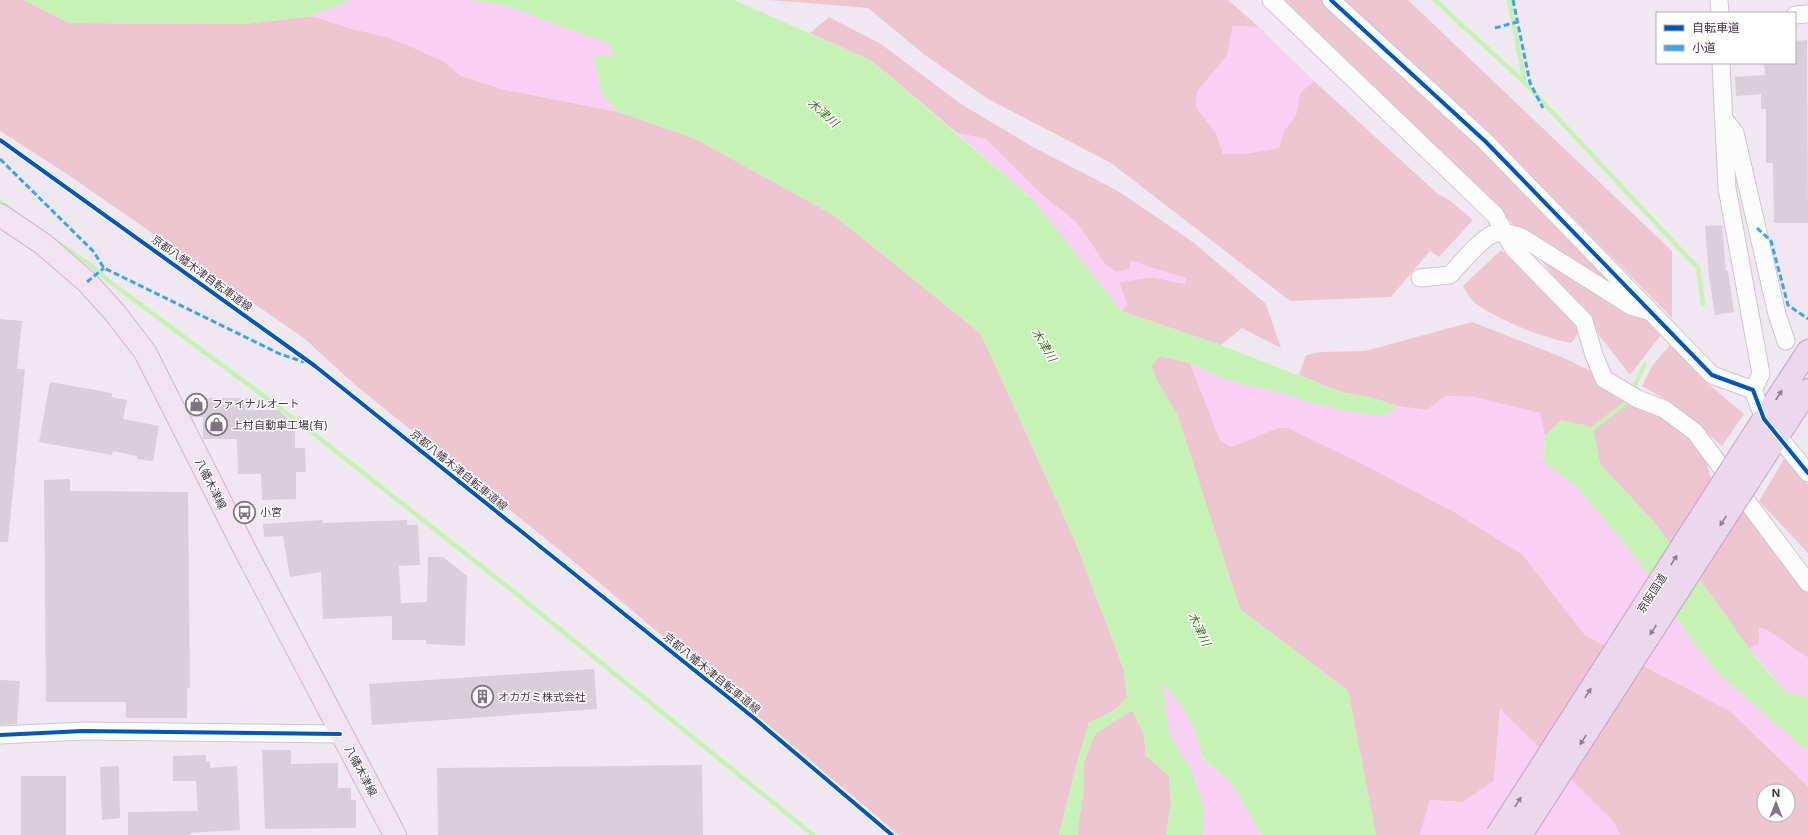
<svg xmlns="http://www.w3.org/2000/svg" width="1808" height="835" viewBox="0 0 1808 835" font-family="Inter,'Noto Sans JP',sans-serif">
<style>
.green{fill:#eec6d2;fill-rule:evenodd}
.sand{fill:#f7d0f3}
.water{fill:#c6f2b5}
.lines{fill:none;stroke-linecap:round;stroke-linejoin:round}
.stream{stroke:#c6f2b5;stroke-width:4.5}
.building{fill:#d8cfd8}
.minor-casing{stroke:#cfc5cf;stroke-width:19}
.major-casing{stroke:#d4b4d3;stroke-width:24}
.highway-casing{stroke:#c8a1ca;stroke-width:24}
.minor{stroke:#fdfcfd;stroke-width:17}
.major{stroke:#f1e3f0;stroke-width:22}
.highway{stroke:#ecd8ec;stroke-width:22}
.highway-bridge-casing{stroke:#c8a1ca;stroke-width:24;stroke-linecap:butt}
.highway-bridge{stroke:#ecd8ec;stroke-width:22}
.quiet{stroke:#3fa3ec;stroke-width:3;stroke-dasharray:6 3;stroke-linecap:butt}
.cycleway-casing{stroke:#fff;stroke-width:6}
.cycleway{stroke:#0057b8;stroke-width:4}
.oneway{fill:#917e91}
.labels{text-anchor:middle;stroke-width:3;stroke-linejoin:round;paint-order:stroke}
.street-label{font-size:11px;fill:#463447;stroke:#fff}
.poi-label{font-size:11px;fill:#463447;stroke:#fff;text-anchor:start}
.water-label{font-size:12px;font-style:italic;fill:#37801e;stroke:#fff}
</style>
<rect width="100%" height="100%" fill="#f0e8f0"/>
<g class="green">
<polygon points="0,0 24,0 69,23 245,24 312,16 349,28 391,38 443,61 462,76 502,89 619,112 696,139 835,216 981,334 1075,541 1124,670 1127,698 1115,710 1089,723 1077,763 1059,835 899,835 578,565 354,384 305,339 67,174 0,131"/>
<polygon points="769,0 1228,0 1259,27 1233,26 1227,56 1197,92 1196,107 1216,133 1223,154 1279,148 1284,131 1296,115 1300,93 1314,81 1438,194 1449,200 1473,220 1439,257 1430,251 1391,297 1290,301 1111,163 988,99 925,55 868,8"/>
<polygon points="1267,0 1326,0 1392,59 1662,334 1630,375 1514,225 1392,107"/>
<polygon points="1343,0 1408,0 1672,251 1672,318 1495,139"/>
<polygon points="829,17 881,44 961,104 1033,147 1118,191 1193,242 1266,304 1281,348 1242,328 1221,345 1121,311 1127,305 1119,282 1153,277 1185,284 1131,261 1129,269 1116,272 1105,264 1077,223 1042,195 986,139 957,133 872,61 810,33"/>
<path d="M1501,250l79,72 -2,12 -7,9c-28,-5 -73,-23 -96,-40 -5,-4 -9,-12 -12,-17z"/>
<polygon points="1472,322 1562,357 1605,378 1621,398 1632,407 1638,392 1687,429 1707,464 1710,476 1753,519 1808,593 1808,658 1759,628 1759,643 1749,649 1712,596 1651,519 1600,464 1594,433 1561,420 1545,436 1540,413 1473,397 1446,396 1427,410 1397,406 1370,397 1341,392 1299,375 1306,355 1321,352 1365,351"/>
<polygon points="1670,345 1704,380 1744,414 1722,446 1675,405 1642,386 1652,366"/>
<path d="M1160,356l30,7 30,76 11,8 46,-19h11l75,36 93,49 66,41 63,81 145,76 78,75v49h-188l-7,-14 -113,-112 -6,72 -31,21 -33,-2 -10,35h-44l-28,-144 -108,-82 -63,-195 -20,-33 -6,-15zM1764,791h24v24h-24z"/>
<polygon points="1784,459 1808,485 1808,553 1759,501"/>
<polygon points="1132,710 1144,734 1146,756 1169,776 1171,804 1166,835 1078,835 1077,831 1084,789 1084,762 1095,734"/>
</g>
<g class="sand">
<polygon points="351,0 472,0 503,5 608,43 616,55 593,57 602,94 619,112 502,89 461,76 443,61 391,38 349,28 312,16"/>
<polygon points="1233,26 1259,27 1314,81 1300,93 1296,115 1284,131 1279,148 1245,154 1223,154 1216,133 1196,107 1197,92 1227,56"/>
<polygon points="957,133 986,139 1042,195 1077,223 1105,264 1116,272 1129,269 1131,261 1186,278 1185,284 1153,277 1119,282 1127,305 1121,311 1032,199"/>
<polygon points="1190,363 1228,381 1279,392 1305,401 1384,416 1397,406 1427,410 1446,396 1473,397 1540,413 1545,436 1544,461 1580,490 1640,563 1685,630 1716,671 1808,752 1808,786 1730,711 1585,635 1522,554 1456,513 1363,464 1288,428 1277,428 1231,447 1220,440"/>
<polygon points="1759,628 1766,629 1808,658 1808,697 1787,693 1749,649 1759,643"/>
<polygon points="1159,680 1181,704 1197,734 1202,758 1231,783 1262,835 1202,835 1204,830 1191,769 1170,735 1166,714 1166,699"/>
<polygon points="1500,709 1613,821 1620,835 1420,835 1430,800 1463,802 1494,781"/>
</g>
<g class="water">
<polygon points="24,0 351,0 312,16 245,24 69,23"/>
<polygon points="472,0 734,0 872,61 1032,199 1121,311 1221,345 1341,392 1370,397 1397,406 1384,416 1349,412 1305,401 1279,392 1228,381 1190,363 1160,356 1151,366 1157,381 1177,414 1240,609 1348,691 1376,835 1262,835 1231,783 1202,757 1197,734 1181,704 1160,681 1166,699 1166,714 1170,735 1191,769 1203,805 1204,830 1202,835 1166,835 1171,804 1169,776 1146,756 1144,734 1132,710 1095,734 1084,762 1084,789 1077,831 1078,835 1059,835 1077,763 1089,722 1115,711 1127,698 1124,670 1075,541 981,334 835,216 696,139 619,112 602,94 593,57 615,55 607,43 503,5"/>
<polygon points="1561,420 1589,426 1594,433 1600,464 1651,519 1712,596 1757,660 1787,693 1808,697 1808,752 1716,671 1685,630 1640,563 1580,490 1544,461 1545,436"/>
</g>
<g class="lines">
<g class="stream">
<polyline points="1435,0 1525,83 1691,261 1698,267 1703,304"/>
<polyline points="1509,0 1525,83"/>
<polyline points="0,202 11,209"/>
<polyline points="53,239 92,266 106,279 304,426 519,596 813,835"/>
<polyline points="1587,433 1627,402 1645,364"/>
</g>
</g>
<g class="building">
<polygon points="1807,40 1808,223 1774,223 1773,163 1766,163 1766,109 1761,109 1761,94 1736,96 1735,77 1765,75 1764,63 1795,63 1795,41"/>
<polygon points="1722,225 1726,271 1728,271 1734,312 1715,315 1709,277 1705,226"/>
<polygon points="0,319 22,321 17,369 25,369 8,542 0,542"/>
<polygon points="50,382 112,393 112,397 127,400 123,419 159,426 153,461 137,459 137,456 113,451 112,455 39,442"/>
<polygon points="188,398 250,398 250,410 278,410 295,425 295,448 305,448 306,472 296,472 296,499 262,500 261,474 238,474 237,439 203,439 203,417 192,417 188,410"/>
<polygon points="70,479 70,491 188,492 190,688 187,688 187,718 126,718 126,702 46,702 44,480"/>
<polygon points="322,520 323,523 407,520 407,525 418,525 420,565 399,566 401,603 427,602 428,557 443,557 467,576 465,646 426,644 426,640 392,640 392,616 323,619 321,572 290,577 283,536 264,537 263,524"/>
<polygon points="594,669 597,709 372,725 369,684"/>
<polygon points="0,680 20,681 17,724 0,725"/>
<polygon points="262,750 291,750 291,764 338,763 338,788 351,788 351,800 356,800 356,828 265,829"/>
<polygon points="206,755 206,762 210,761 210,768 237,766 240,830 190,833 190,835 128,835 128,812 198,811 196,781 173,781 173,756"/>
<polygon points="702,765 703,835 438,835 437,768"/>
<polygon points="119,766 120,818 102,820 100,767"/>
<rect x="21" y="776" width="45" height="59"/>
</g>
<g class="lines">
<defs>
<g id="minor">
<polyline points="1271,0 1495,215 1513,248 1584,321 1594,355 1604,379 1638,399 1664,409 1695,432 1808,583"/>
<polyline points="1331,0 1486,142 1712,375 1753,390 1764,419 1808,473"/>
<polyline points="1719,0 1720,13"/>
<polyline points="1795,15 1808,14"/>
<polyline points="1721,63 1727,188 1761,374 1753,390"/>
<polyline points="1723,118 1735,133 1777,314 1786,341"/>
<path d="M1420,278l30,-3c9,-10 32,-37 43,-41 11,-3 21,0 30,4l108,68 17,5"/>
<polyline points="0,735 83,731 340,734"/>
</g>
<polyline id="major" points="0,215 43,244 87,282 115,313 145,352 244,548 395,835"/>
<g id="highway">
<polyline points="1750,440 1808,351"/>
<polyline points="1767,453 1808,390"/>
</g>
</defs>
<use href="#minor" class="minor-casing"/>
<use href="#major" class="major-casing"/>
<use href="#highway" class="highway-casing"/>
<use href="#minor" class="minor"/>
<use href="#major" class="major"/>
<use href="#highway" class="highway"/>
<defs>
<g id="highway-bridge">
<polyline points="1497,835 1750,440"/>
<polyline points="1521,835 1767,453"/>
</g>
</defs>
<use href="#highway-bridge" class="highway-bridge-casing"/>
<use href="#highway-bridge" class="highway-bridge"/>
<g class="quiet">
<polyline points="1513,0 1530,83 1543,108"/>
<polyline points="1495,28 1517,22"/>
<polyline points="0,159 93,251 104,268 280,354 304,362"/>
<polyline points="1757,228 1771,241 1788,305 1808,319"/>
<polyline points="87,282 104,268"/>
</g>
<defs>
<g id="cycleway">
<polyline points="1331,0 1486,142 1712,375 1753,390 1764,419 1808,473"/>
<polyline points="0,140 315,366 754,718 892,835"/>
<polyline points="0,735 83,731 340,734"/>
</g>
</defs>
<use href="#cycleway" class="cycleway-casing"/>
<use href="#cycleway" class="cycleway"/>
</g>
<defs><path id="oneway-solid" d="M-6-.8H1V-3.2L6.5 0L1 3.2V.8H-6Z"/></defs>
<g class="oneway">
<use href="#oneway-solid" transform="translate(1779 395) rotate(-57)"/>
<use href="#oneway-solid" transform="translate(1723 521) rotate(123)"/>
<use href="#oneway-solid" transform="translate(1674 560) rotate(-57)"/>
<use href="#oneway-solid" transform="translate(1653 630) rotate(123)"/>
<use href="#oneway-solid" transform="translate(1588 693) rotate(-57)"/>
<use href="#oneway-solid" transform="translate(1583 740) rotate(123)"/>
<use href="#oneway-solid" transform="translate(1518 802) rotate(-57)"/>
</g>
<defs>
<symbol id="shop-ring" viewBox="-11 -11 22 22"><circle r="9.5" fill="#fff" stroke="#827382" stroke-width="1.5"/><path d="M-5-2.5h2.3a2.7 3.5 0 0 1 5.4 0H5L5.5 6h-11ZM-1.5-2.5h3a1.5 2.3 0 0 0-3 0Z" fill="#827382"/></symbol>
<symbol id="bus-ring" viewBox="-11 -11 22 22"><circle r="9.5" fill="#fff" stroke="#827382" stroke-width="1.5"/><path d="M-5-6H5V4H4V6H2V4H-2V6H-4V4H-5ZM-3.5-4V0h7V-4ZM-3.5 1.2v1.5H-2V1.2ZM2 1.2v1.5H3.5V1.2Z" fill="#827382"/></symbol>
<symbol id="building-ring" viewBox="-11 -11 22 22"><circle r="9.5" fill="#fff" stroke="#827382" stroke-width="1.5"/><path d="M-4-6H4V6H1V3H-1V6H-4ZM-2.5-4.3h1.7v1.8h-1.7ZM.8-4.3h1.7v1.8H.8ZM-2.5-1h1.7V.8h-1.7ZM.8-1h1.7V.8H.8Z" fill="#827382"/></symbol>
</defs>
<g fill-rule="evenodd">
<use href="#shop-ring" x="184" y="392" width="25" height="25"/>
<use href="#shop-ring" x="204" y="412" width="25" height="25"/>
<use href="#bus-ring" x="232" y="500" width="25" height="25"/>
<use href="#building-ring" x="470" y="684" width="25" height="25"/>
</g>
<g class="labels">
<g class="street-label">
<text transform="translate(202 273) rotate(36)" y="4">京都八幡木津自転車道線</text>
<text transform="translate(459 470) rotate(39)" y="4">京都八幡木津自転車道線</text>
<text transform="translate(211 484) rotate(63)" y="4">八幡木津線</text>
<text transform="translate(1652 593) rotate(-57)" y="4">京阪国道</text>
<text transform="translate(712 673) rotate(39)" y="4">京都八幡木津自転車道線</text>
<text transform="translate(361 771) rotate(62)" y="4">八幡木津線</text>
</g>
<g class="poi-label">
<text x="212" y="408">ファイナルオート</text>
<text x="232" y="429">上村自動車工場(有)</text>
<text x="260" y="516">小宮</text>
<text x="498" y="701">オカガミ株式会社</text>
</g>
<g class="water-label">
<text transform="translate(823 113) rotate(41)" y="4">木津川</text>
<text transform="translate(1044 345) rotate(59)" y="4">木津川</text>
<text transform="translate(1199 629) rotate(64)" y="4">木津川</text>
</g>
</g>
<rect x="1656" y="12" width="140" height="52" fill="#ffffff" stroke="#b5aeb5"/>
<rect x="1664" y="25" width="20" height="6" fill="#0057b8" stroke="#b5aeb5"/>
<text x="1692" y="32" font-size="12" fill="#463447">自転車道</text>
<rect x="1664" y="45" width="20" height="6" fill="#3fa3ec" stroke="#b5aeb5"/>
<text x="1692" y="52" font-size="12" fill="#463447">小道</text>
<g transform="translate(1776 803)"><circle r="19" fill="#ffffff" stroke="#b5aeb5"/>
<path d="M0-3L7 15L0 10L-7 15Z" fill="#827382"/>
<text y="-6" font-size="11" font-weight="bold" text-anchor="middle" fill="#463447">N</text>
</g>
</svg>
